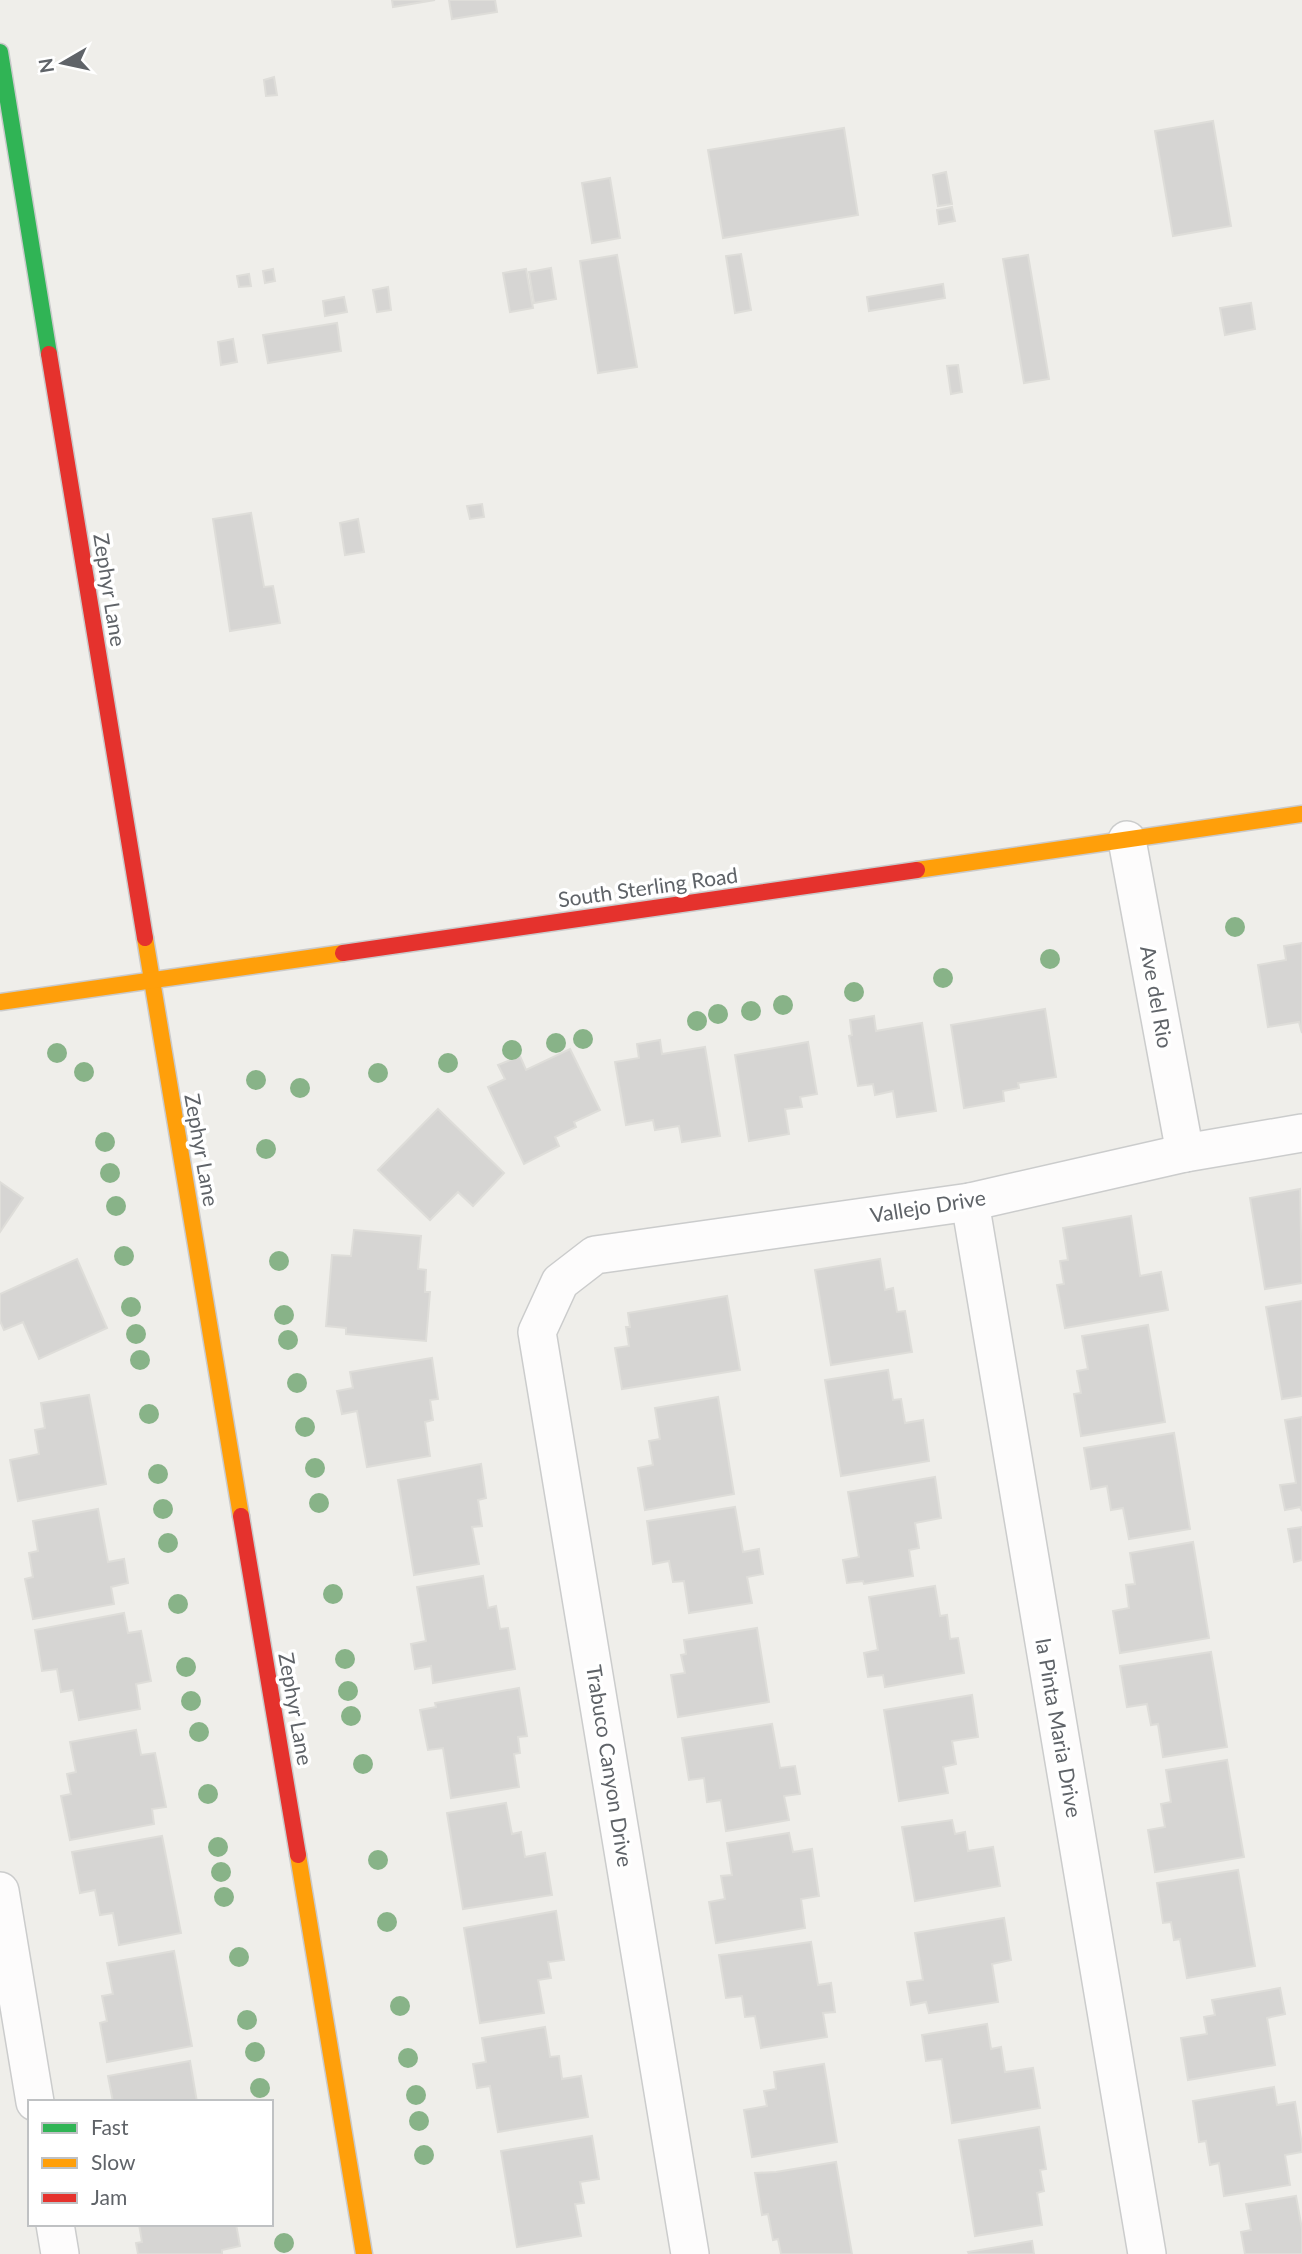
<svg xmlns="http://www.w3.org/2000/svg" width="1302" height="2254" viewBox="0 0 1302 2254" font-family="Lato,sans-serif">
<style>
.building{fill:#d6d5d3;stroke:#deddd9;stroke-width:2}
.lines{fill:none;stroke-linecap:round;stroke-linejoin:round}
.street-casing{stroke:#cbcccc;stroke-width:40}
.fast-casing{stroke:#cacacb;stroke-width:19}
.slow-casing{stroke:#cacacb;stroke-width:19}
.jam-casing{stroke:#cacacb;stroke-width:19}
.street{stroke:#fdfcfc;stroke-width:37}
.fast{stroke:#30b455;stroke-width:16}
.slow{stroke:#ff9f0a;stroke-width:16}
.jam{stroke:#e5322d;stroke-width:16}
.tree{fill:#88b388}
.labels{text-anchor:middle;stroke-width:7;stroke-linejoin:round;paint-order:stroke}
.street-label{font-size:21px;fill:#5f6368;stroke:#fff}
</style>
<rect width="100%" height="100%" fill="#efeeea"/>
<g class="building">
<polygon points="392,0 435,0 393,7"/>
<polygon points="449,0 495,0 497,12 452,19"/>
<polygon points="274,77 277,95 266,96 264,80"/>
<polygon points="1213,121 1231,226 1173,236 1155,131"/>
<polygon points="844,128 858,215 723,238 708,150"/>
<polygon points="946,172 952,204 938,206 933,175"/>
<polygon points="610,178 620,238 592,243 582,183"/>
<polygon points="952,207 955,221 939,224 937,210"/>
<polygon points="741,254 751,310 735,313 726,256"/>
<polygon points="617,255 637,367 598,373 580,261"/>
<polygon points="1028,255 1049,379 1024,383 1003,259"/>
<polygon points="551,268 556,299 534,303 529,272"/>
<polygon points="273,269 275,281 265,283 263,271"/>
<polygon points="526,269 533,308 510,312 503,273"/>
<polygon points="249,274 251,286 239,287 237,276"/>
<polygon points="943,284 945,298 869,311 867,297"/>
<polygon points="388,287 391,310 377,312 373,290"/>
<polygon points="344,297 347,312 325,316 323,301"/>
<polygon points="1251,303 1255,329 1225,335 1220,308"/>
<polygon points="337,323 341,351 268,363 263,335"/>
<polygon points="233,339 237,362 221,365 218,342"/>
<polygon points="958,365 962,392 951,394 947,366"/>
<polygon points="482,504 484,517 470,519 467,506"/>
<polygon points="251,513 264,587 273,586 280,623 230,631 213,519"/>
<polygon points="358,519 364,552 345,555 340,523"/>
<polygon points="1302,943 1302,1033 1299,1022 1268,1027 1258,965 1286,960 1284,946"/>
<polygon points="1045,1009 1056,1077 1018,1083 1019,1088 1003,1091 1004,1101 964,1108 951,1025"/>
<polygon points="874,1016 876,1031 922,1023 936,1111 897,1117 893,1091 875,1095 873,1084 858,1086 849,1036 852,1035 850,1020"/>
<polygon points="660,1040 662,1054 705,1047 720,1136 682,1142 679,1126 655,1130 653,1120 626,1125 615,1062 639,1058 637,1044"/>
<polygon points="808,1042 817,1094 800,1097 802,1107 785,1109 789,1134 749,1141 735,1055"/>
<polygon points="570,1049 600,1110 574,1122 576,1127 555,1137 559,1146 524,1164 488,1087 505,1079 498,1065 520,1056 526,1070"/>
<polygon points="438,1109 504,1173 473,1206 458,1192 430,1220 378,1170"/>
<polygon points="0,1182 23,1198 0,1232"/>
<polygon points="1300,1189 1302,1283 1265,1289 1250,1198"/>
<polygon points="1131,1216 1140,1276 1161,1272 1168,1310 1065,1328 1057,1285 1064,1284 1060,1261 1068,1260 1063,1228"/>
<polygon points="354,1230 421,1236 418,1269 426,1270 425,1292 430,1292 426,1341 346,1334 346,1328 326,1326 332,1255 351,1256"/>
<polygon points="77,1259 107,1328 39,1359 23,1322 4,1330 0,1321 0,1294"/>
<polygon points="880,1259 885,1290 893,1288 897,1312 905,1311 912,1352 831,1365 815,1270"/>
<polygon points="727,1296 740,1370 622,1389 615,1348 629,1346 626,1327 630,1327 628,1313"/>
<polygon points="1302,1301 1302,1396 1282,1399 1266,1307"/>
<polygon points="1148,1325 1165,1422 1081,1436 1074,1394 1081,1393 1077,1371 1088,1369 1082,1336"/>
<polygon points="432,1358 438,1399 430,1400 433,1420 425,1422 430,1456 367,1467 357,1411 342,1414 337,1391 353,1388 350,1372"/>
<polygon points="888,1370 893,1400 901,1399 905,1423 923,1420 929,1461 841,1476 825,1380"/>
<polygon points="89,1395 106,1484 18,1501 10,1460 39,1454 35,1430 45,1428 41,1403"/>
<polygon points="718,1397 734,1494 645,1510 638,1468 653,1465 649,1441 660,1439 655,1408"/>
<polygon points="1302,1417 1302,1511 1300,1507 1285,1510 1280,1485 1296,1483 1285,1420"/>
<polygon points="1174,1433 1190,1529 1129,1539 1123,1508 1111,1510 1107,1486 1091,1489 1084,1448"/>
<polygon points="481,1464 486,1498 478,1500 482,1526 472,1527 479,1564 414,1575 398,1480"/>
<polygon points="935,1477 941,1518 915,1523 919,1548 909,1550 913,1576 864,1584 863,1581 847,1583 843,1560 859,1557 848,1492"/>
<polygon points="735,1507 743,1552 759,1549 763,1574 747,1577 752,1603 689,1613 684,1581 673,1582 669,1561 653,1564 647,1521"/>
<polygon points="98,1509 108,1562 124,1559 128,1583 111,1587 114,1604 33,1619 25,1579 33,1577 29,1553 38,1551 33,1521"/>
<polygon points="1302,1527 1302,1560 1294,1562 1288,1529"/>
<polygon points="1193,1542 1209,1638 1120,1653 1113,1611 1129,1608 1126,1585 1135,1584 1130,1553"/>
<polygon points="483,1576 488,1608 496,1606 500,1629 508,1628 515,1669 433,1683 431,1666 415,1669 411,1644 426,1641 417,1587"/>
<polygon points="935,1586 940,1616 947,1615 950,1639 958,1638 964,1673 885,1687 883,1675 868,1677 864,1653 878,1650 869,1597"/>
<polygon points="124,1613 128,1633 141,1631 151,1681 136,1684 140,1709 79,1720 73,1690 61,1692 57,1669 42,1671 35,1630"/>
<polygon points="757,1628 769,1702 678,1717 671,1675 685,1673 681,1655 686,1654 684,1640"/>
<polygon points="1211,1652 1227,1747 1163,1757 1158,1724 1151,1725 1147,1704 1127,1707 1120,1666"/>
<polygon points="519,1688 527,1736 518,1737 520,1753 514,1754 519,1787 451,1798 443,1748 428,1750 420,1710 436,1707 435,1703"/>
<polygon points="972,1695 978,1737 952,1741 956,1764 943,1767 948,1793 899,1801 884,1710"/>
<polygon points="772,1724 780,1768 795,1766 800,1794 784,1796 789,1820 726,1831 721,1800 707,1802 704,1778 689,1780 682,1738"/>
<polygon points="136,1730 141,1755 155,1753 166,1807 152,1809 154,1824 70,1840 61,1796 71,1794 67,1774 76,1772 70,1742"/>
<polygon points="1227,1760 1244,1857 1155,1872 1148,1830 1165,1827 1161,1804 1171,1802 1166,1770"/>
<polygon points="506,1803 512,1834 521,1832 525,1857 545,1853 552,1895 463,1909 447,1813"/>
<polygon points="952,1820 955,1834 965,1832 968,1851 993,1847 1000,1886 915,1901 902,1827"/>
<polygon points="789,1833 793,1852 812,1849 819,1896 801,1899 805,1928 716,1943 709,1902 725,1899 721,1876 732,1875 727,1843"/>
<polygon points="162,1836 181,1933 119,1945 113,1913 100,1915 95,1890 80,1893 72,1852"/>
<polygon points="1238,1870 1255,1966 1187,1978 1180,1939 1174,1940 1171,1922 1163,1923 1157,1883"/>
<polygon points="556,1911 564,1960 548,1962 551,1978 538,1980 544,2013 480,2023 464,1928"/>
<polygon points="1004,1918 1011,1960 992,1964 998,2002 929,2013 926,2002 911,2005 907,1982 923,1980 915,1933"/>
<polygon points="811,1942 818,1985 831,1983 835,2012 823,2013 827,2037 761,2048 755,2016 745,2017 742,1996 726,1998 719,1955"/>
<polygon points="174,1951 192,2046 107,2062 100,2023 107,2021 102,1996 113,1994 107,1963"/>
<polygon points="1280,1988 1285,2014 1267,2018 1275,2065 1188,2080 1181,2038 1207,2034 1204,2017 1215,2015 1212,2000"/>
<polygon points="987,2024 991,2049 1001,2047 1005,2072 1033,2068 1040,2108 952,2123 942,2059 926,2061 922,2035"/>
<polygon points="545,2027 550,2057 559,2056 562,2079 581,2076 588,2117 498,2132 490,2086 477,2088 473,2064 486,2062 482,2038"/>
<polygon points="190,2061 197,2102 113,2102 108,2076"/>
<polygon points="824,2064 837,2142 752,2157 744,2110 767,2106 764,2091 776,2089 774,2072"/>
<polygon points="1274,2087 1277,2105 1295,2102 1302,2145 1302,2152 1285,2155 1290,2185 1224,2196 1219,2163 1210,2165 1206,2141 1199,2142 1193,2101"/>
<polygon points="1039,2127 1046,2169 1040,2170 1044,2191 1037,2193 1042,2225 975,2236 959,2140"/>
<polygon points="592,2136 599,2179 580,2182 584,2203 575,2204 581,2236 517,2247 501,2151"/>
<polygon points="836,2162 852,2254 781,2254 778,2239 773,2240 768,2214 762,2215 755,2173 776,2172"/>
<polygon points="1296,2196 1302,2229 1302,2254 1245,2254 1241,2232 1251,2230 1246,2204"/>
<polygon points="139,2224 236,2224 240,2246 222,2250 222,2254 138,2254 136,2243 142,2242"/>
<polygon points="1032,2241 1034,2254 969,2254 968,2252"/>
</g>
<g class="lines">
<defs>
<g id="street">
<polyline points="1127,840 1185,1153"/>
<polyline points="970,1202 1147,2254"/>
<polyline points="0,1891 35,2102"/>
<polyline points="55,2224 60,2254"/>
<polyline points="690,2254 537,1332 560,1282 595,1255 970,1202 1185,1153 1302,1133"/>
</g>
<polyline id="fast" points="0,52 49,354"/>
<g id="slow">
<polyline points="917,870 1302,814"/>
<polyline points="145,938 241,1516"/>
<polyline points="0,1002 343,953"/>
<polyline points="298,1855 364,2254"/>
</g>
<g id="jam">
<polyline points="49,354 145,938"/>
<polyline points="343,953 917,870"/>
<polyline points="241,1516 298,1855"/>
</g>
</defs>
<use href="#street" class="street-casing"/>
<use href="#fast" class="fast-casing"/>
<use href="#slow" class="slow-casing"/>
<use href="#jam" class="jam-casing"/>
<use href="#street" class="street"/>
<use href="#fast" class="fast"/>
<use href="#slow" class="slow"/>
<use href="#jam" class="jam"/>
</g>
<g class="tree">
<circle cx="1235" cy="927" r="10"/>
<circle cx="1050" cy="959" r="10"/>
<circle cx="943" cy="978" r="10"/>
<circle cx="854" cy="992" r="10"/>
<circle cx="783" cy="1005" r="10"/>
<circle cx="751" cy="1011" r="10"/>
<circle cx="718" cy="1014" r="10"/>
<circle cx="697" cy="1021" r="10"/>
<circle cx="583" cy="1039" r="10"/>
<circle cx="556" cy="1043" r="10"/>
<circle cx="512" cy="1050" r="10"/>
<circle cx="57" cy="1053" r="10"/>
<circle cx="448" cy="1063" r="10"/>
<circle cx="84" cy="1072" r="10"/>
<circle cx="378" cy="1073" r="10"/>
<circle cx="256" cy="1080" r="10"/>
<circle cx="300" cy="1088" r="10"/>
<circle cx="105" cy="1142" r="10"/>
<circle cx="266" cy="1149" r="10"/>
<circle cx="110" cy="1173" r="10"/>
<circle cx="116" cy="1206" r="10"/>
<circle cx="124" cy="1256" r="10"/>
<circle cx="279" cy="1261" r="10"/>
<circle cx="131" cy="1307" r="10"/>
<circle cx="284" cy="1315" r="10"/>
<circle cx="136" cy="1334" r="10"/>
<circle cx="288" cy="1340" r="10"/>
<circle cx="140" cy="1360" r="10"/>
<circle cx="297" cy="1383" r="10"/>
<circle cx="149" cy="1414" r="10"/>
<circle cx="305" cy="1427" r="10"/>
<circle cx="315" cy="1468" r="10"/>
<circle cx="158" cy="1474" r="10"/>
<circle cx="319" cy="1503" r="10"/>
<circle cx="163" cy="1509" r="10"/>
<circle cx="168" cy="1543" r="10"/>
<circle cx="333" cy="1594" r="10"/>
<circle cx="178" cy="1604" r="10"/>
<circle cx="345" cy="1659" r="10"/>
<circle cx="186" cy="1667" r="10"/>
<circle cx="348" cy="1691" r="10"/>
<circle cx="191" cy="1701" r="10"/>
<circle cx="351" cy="1716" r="10"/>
<circle cx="199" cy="1732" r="10"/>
<circle cx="363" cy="1764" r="10"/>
<circle cx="208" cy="1794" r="10"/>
<circle cx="218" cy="1847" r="10"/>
<circle cx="378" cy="1860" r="10"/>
<circle cx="221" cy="1872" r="10"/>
<circle cx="224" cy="1897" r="10"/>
<circle cx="387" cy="1922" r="10"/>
<circle cx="239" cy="1957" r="10"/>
<circle cx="400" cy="2006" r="10"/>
<circle cx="247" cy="2020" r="10"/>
<circle cx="255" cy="2052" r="10"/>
<circle cx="408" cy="2058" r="10"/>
<circle cx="260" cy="2088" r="10"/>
<circle cx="416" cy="2095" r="10"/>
<circle cx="419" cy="2121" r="10"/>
<circle cx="424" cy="2155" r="10"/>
<circle cx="284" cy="2243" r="10"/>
</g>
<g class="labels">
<g class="street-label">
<text transform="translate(109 590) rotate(81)" y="7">Zephyr Lane</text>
<text transform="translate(648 888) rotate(-8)" y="7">South Sterling Road</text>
<text transform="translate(1156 997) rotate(80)" y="7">Ave del Rio</text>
<text transform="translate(201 1150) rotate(80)" y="7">Zephyr Lane</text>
<text transform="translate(928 1207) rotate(-9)" y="7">Vallejo Drive</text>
<text transform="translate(295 1709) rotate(80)" y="7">Zephyr Lane</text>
<text transform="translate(1058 1728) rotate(80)" y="7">la Pinta Maria Drive</text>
<text transform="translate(609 1766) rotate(81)" y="7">Trabuco Canyon Drive</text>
</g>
</g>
<rect x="28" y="2100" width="245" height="126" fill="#ffffff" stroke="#bfc1c3" stroke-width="2"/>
<rect x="42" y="2123" width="35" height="10" fill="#30b455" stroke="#bfc1c3" stroke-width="2"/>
<text x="91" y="2135" font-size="21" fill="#5f6368">Fast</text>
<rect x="42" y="2158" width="35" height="10" fill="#ff9f0a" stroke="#bfc1c3" stroke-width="2"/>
<text x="91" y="2170" font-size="21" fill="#5f6368">Slow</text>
<rect x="42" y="2193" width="35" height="10" fill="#e5322d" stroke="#bfc1c3" stroke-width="2"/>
<text x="91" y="2205" font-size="21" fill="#5f6368">Jam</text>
<g transform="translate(63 63) rotate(261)" stroke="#ffffff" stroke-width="5" paint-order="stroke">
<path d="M0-5L12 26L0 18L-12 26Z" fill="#5f6368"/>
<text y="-10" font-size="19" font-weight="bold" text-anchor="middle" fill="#5f6368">N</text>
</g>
</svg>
